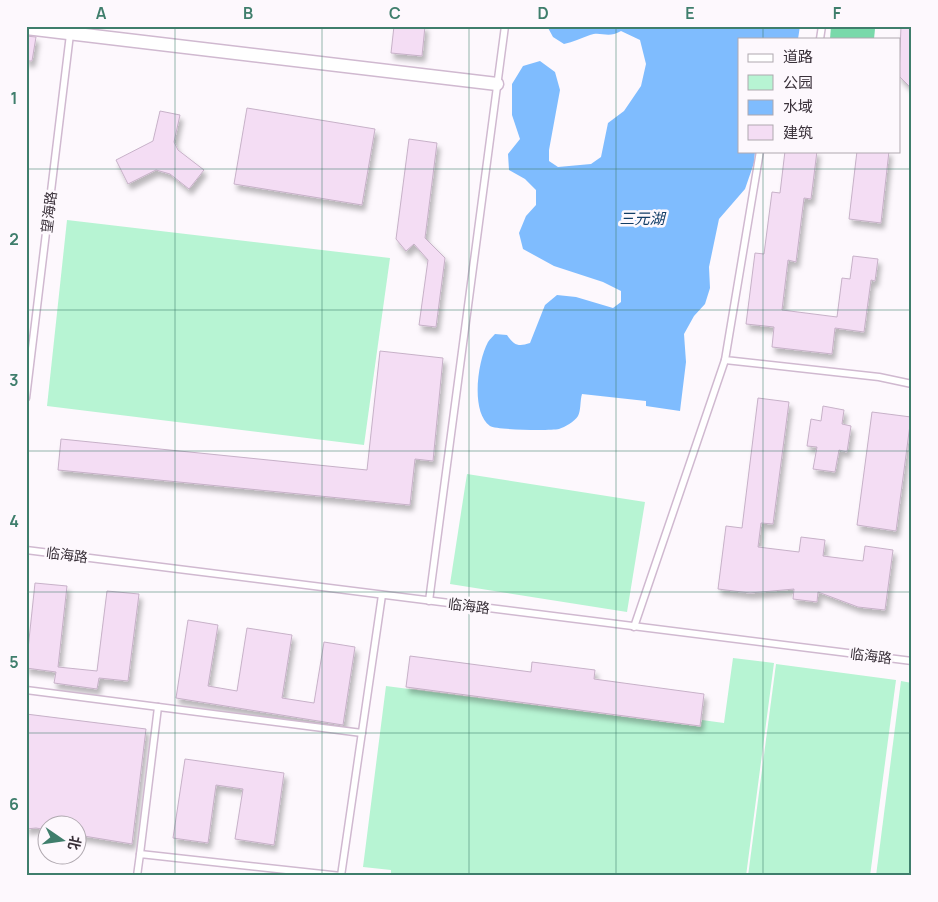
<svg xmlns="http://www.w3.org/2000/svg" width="938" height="902" viewBox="0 0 938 902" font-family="Manrope,'Noto Sans SC',sans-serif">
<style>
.green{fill:#b7f4d3}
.forest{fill:#79d9aa}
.water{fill:#7fbcfe}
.building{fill:#f4ddf4;stroke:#c7b1c8;filter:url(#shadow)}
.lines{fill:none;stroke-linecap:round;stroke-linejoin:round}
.lane-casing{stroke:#d0b9d0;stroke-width:9}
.street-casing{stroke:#d0b9d0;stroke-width:15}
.lane{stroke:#fff;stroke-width:6}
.street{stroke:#fff;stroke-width:12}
.grid{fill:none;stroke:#3f7e6c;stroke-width:1;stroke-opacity:0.55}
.labels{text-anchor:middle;stroke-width:5;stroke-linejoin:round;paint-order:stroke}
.street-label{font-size:14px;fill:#3a313a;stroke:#fdf8fd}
.water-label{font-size:15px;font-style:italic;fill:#123d67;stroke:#fdf8fd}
.neatline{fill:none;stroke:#3f7e6c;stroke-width:2}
.grid-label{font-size:16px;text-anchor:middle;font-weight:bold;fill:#3f7e6c}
</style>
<defs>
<filter id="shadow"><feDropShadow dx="3" dy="5.5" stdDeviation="2.5" flood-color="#0004"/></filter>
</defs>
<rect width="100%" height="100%" fill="#fdf8fd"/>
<g class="green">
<polygon points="67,220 390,258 364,445 47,406"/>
<polygon points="467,474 645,502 627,612 450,584"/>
<polygon points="733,658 774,663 746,876 391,876 391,870 363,867 386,686 701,727 702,720 724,723"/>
<polygon points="776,664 896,680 870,876 748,876"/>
<polygon points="901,681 912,683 912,876 876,876"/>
</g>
<polygon class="forest" points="831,26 873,26 875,29 874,39 830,39"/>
<path class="water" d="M547,26h253l-2,13h-59v112h16l-1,12 -9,26 -26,30 -10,48 1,21 -5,16 -11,12 -10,18 2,28 -6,49 -34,-5v-5l-64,-7c-2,6 -1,17 -4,22 -4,6 -13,11 -19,13 -9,2 -63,1 -69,-3 -20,-14 -12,-66 -2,-84 2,-3 5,-6 7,-8l12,1c7,10 11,12 23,8l15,-38 12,-10 19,2 37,11 8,-6v-11l-18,-9 -49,-16 -31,-17 -4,-16 7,-17 10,-11v-15l-11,-11 -16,-9 -1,-16 12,-15 -8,-24v-31l11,-18 17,-5 15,11 5,18 -11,60v11l9,6 33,-3 10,-7 7,-34 16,-12 17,-25 5,-22 -6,-24 -19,-9c-13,8 -20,0 -31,4 -9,3 -17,7 -26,9l-11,-7z"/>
<g class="building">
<polygon points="394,26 425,26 422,56 391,53"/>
<polygon points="901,26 912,26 912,89 899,76"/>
<polygon points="26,36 36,37 32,61 26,61"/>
<polygon points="247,108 375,129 362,205 234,184"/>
<polygon points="160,111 180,115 174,142 178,150 204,170 189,189 170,174 156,170 128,184 116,160 153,141"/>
<polygon points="409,139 437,143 425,238 445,258 436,327 419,325 428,260 414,244 406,251 396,239"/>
<polygon points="785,151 817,151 811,199 804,198 796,262 788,260 782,310 837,317 842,278 850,279 853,256 878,259 875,281 871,280 864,332 835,328 832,354 772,347 774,327 746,324 755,253 764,254 772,192 780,193"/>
<polygon points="857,151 889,151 881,223 849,219"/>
<polygon points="380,351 443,358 433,461 415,459 410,505 58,470 61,439 367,470"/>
<polygon points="758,398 789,402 773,524 761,523 758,547 799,552 801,537 825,540 823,556 863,561 865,546 893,550 885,610 858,607 818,592 817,602 793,599 794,589 750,593 718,589 726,526 742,528"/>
<polygon points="823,406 844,410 842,424 851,426 847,452 839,450 835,472 813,469 817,447 807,446 811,419 821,421"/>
<polygon points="872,412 911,417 896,531 857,525"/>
<polygon points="35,583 67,586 58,667 97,671 107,591 139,594 128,681 99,678 97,689 54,683 56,672 26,668"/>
<polygon points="188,620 218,625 208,686 237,691 247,628 292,635 282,698 314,703 324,642 355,647 343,725 176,698"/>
<polygon points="410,656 531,672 532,662 595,670 594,679 704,694 700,726 406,687"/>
<polygon points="26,714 146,729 132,844 78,835 78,824 48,824 48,830 36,828 26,829"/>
<polygon points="185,759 284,773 274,845 235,839 243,789 216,785 208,843 173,838"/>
</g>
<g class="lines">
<defs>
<g id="lane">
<polyline points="820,39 822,26"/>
<polyline points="760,151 725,360 879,377 912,384"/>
<polyline points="26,398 71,26"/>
<polyline points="26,550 912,661"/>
<polyline points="429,601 505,26"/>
<polyline points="634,627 725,360"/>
<polyline points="26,690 362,733"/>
<polyline points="140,854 158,707"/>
<polyline points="137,876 140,854 341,876 382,595"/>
</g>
<polyline id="street" points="26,28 497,84"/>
</defs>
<use href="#lane" class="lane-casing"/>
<use href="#street" class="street-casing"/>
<use href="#lane" class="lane"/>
<use href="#street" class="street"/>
</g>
<path class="grid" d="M175,26v850M322,26v850M469,26v850M616,26v850M763,26v13M763,151v725M26,169h886M26,310h886M26,451h886M26,592h886M26,733h886"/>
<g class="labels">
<g class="street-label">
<text transform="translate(49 212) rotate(-83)" y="5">望海路</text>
<text transform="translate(67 555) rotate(7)" y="5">临海路</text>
<text transform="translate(469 606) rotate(7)" y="5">临海路</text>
<text transform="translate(871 656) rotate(7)" y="5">临海路</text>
</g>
<g class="water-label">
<text x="642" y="224">三元湖</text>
</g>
</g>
<rect width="938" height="902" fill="none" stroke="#fdf8fd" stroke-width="55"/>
<rect x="738" y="38" width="162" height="115" fill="#fdf8fd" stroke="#afa8af"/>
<rect x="748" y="54" width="25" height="8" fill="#ffffff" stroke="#afa8af"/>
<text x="783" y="62" font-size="15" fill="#3a313a">道路</text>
<rect x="748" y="75" width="25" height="15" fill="#b7f4d3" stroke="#afa8af"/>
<text x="783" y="88" font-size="15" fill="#3a313a">公园</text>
<rect x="748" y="100" width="25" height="15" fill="#7fbcfe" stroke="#afa8af"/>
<text x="783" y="112" font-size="15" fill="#3a313a">水域</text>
<rect x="748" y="125" width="25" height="15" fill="#f4ddf4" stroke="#afa8af"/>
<text x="783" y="138" font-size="15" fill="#3a313a">建筑</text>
<g transform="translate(62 840) rotate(103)"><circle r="24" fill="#fdf8fd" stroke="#afa8af"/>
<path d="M0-4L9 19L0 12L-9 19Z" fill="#3f7e6c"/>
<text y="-8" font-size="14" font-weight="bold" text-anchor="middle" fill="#3a313a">北</text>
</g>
<rect x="28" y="28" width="882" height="846" class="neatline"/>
<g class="grid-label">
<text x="101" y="19">A</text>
<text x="248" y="19">B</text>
<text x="395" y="19">C</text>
<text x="543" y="19">D</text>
<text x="690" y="19">E</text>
<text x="837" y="19">F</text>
<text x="14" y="104">1</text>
<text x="14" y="245">2</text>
<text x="14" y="386">3</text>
<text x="14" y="527">4</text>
<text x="14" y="668">5</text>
<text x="14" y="810">6</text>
</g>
</svg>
